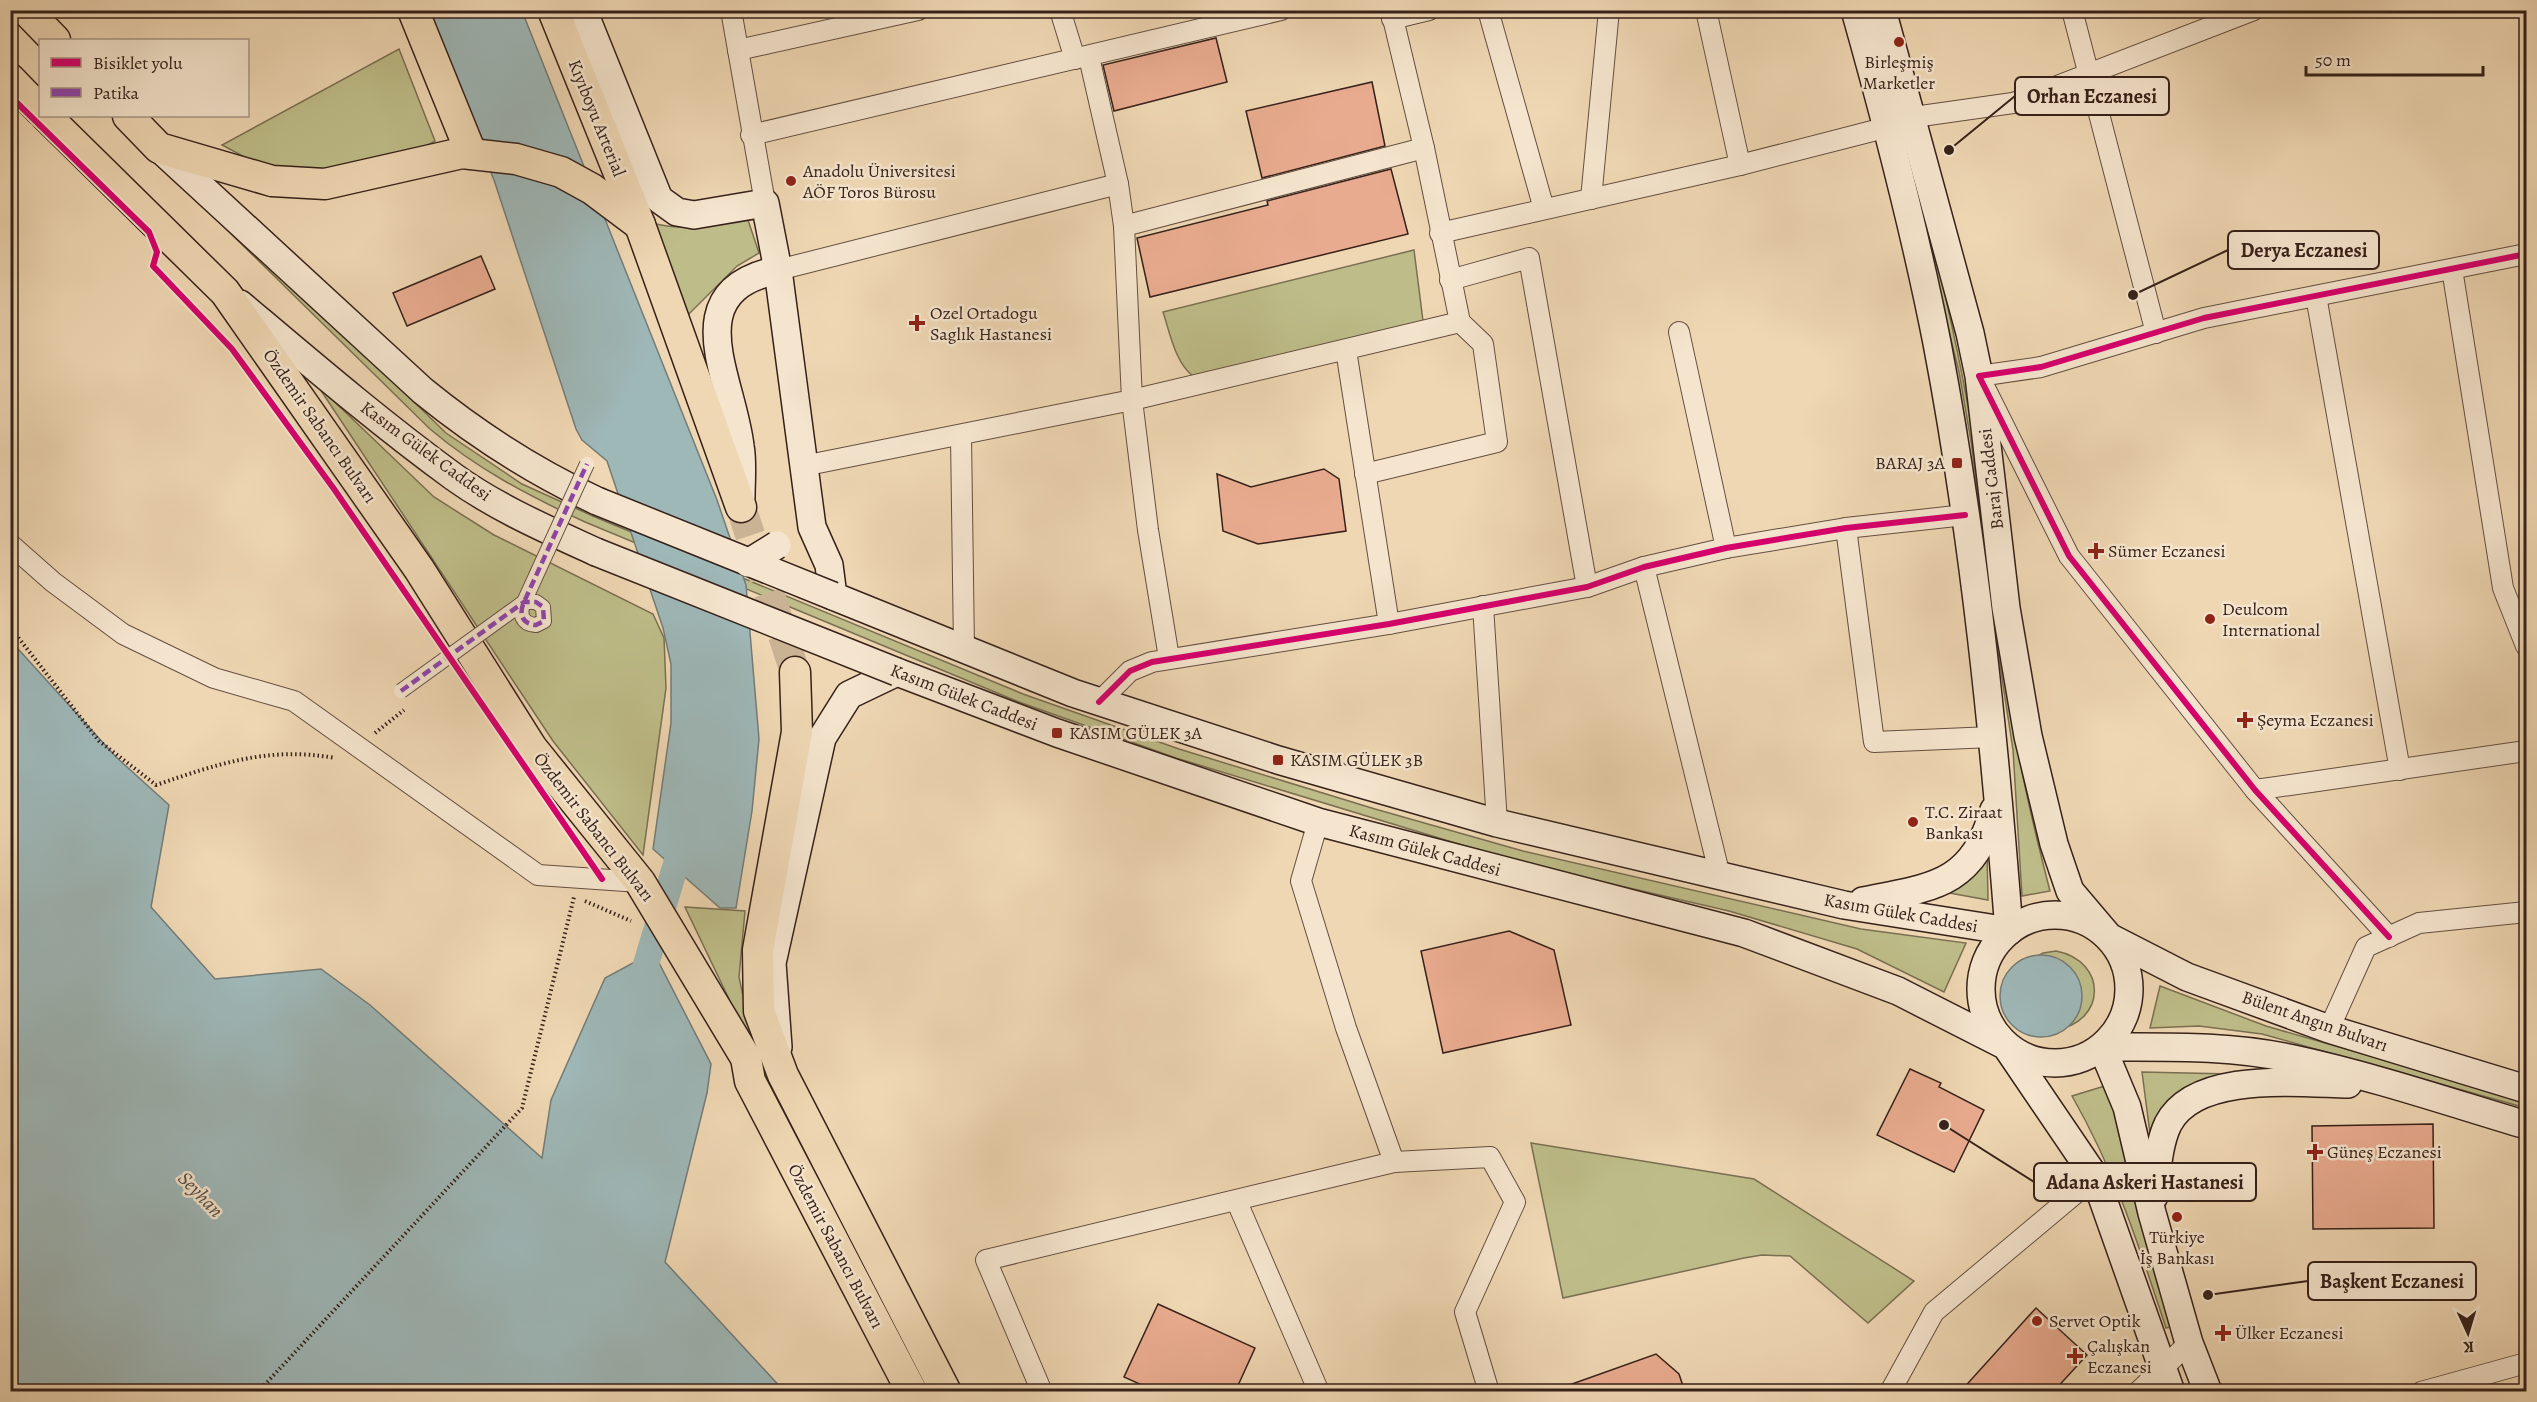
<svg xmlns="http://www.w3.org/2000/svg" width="2537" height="1402" viewBox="0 0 2537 1402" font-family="Alegreya,serif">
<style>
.green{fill:#bebd89;stroke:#7a6f52;stroke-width:1.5}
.water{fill:#9eb7b7;stroke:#747b78;stroke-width:1.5}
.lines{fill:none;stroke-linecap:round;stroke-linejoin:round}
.canal{stroke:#9eb7b7;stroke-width:26}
.building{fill:#e9ab8f;stroke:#36211a;stroke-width:1.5}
.primary-tunnel{stroke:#cab394;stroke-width:30;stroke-dasharray:30 15;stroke-linecap:butt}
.minor-casing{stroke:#644e40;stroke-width:22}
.secondary-casing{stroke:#36211a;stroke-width:30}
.primary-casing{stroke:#36211a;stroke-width:33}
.path{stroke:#36211a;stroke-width:4;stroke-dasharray:1.5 3;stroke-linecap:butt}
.minor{stroke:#f5e5ce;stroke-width:20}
.secondary{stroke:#f5e5ce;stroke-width:27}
.primary{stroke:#efd7b3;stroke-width:30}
.pedestrian-bridge-casing{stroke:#644e40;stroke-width:16;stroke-linecap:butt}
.secondary-bridge-casing{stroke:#36211a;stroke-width:30;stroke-linecap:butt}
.pedestrian-bridge{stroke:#f5e5ce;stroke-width:14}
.secondary-bridge{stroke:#f5e5ce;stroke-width:27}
.quiet{stroke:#8e44ad;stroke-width:4.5;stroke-dasharray:9 4.5;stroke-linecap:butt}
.cycleway-casing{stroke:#f5e5ce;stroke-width:10}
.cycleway{stroke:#d6006c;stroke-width:6}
.poi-dot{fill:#8f2418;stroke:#f5e5ce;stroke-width:2}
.labels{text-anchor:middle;stroke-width:5;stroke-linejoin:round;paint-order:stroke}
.poi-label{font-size:18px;fill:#36211a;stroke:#f5e5ce;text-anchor:start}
.street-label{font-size:18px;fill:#36211a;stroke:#f5e5ce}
.water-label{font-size:20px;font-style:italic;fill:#554e49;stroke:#f5e5ce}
.leader{fill:none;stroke:#36211a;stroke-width:2}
.callout-dot{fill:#36211a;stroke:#f5e5ce;stroke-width:2}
.callout{fill:#f5e5ce;stroke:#36211a;stroke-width:2}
.callout-label{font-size:20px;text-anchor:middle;font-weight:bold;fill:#36211a}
</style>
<rect width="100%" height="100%" fill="#efd7b3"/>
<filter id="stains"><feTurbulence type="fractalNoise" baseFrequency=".00333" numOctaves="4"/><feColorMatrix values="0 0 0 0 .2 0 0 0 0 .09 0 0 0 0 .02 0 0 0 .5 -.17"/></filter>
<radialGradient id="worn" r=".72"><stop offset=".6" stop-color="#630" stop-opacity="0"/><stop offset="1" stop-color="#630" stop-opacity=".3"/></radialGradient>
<g class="green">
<path d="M1869,11c41,141 81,284 105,430 17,102 27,206 44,309 8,48 20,94 32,141l-28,5 -9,-146 -17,-111 -25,-198 -12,-69z"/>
<polygon points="399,49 435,141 420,150 340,175 256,163 222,145"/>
<path d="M111,116h9l326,317 76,51 73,33 428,177 156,55 196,60 148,42 338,78 105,14 -22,49 -87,-43 -128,-38 -208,-48 -345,-105 -157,-56 -434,-180c-56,-26 -108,-53 -155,-93z"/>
<path d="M745,211l14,42 -22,13 -50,50 -35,-93c39,10 55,0 93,-12z"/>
<path d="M1414,250l9,71 -229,56c-19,-14 -24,-44 -31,-65z"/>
<polygon points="318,386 434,497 494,535 653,614 664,638 666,688 643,855 553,741"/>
<polygon points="1987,850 1988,900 1944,892"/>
<polygon points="685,907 745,911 739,977 748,1020 869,1275 740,1022"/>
<path d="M2056,951c52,10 51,72 -2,79l-23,-70 12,-7z"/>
<polygon points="2160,986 2266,1026 2526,1101 2526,1108 2262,1034 2199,1026 2150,1028"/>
<polygon points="2142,1072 2230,1074 2152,1149"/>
<path d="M2108,1085l66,241 -8,2c-27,-82 -51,-157 -94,-232z"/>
<polygon points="1531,1143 1754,1179 1914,1281 1868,1323 1790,1256 1762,1255 1744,1258 1563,1298"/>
</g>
<g class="water">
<polygon points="426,11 522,11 717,500 746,585 759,739 752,811 736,908 720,908 653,849 671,723 671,664 663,628 607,461 582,440 576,429 494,180"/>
<polygon points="10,640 116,757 169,805 151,907 215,979 321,969 370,1005 542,1158 551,1100 605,978 644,957 658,961 711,1064 707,1093 665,1262 784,1391 11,1391"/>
<circle cx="2041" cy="996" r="41"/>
</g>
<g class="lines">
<polyline class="canal" points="638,991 685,834"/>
</g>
<g class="building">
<polygon points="1216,38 1227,82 1114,111 1103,65"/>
<polygon points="1372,82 1385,146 1262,178 1246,111"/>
<polygon points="1391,169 1408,234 1150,297 1137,238 1268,205 1267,201"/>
<polygon points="481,256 495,289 407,326 393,293"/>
<polygon points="1324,469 1339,479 1346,531 1258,544 1223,531 1217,474 1251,487"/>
<polygon points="1509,931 1554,950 1571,1025 1443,1053 1421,951"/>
<polygon points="1910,1069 1941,1083 1939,1087 1984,1110 1954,1172 1877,1135"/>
<polygon points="2433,1124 2434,1228 2313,1229 2312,1126"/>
<polygon points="1158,1304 1255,1348 1235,1392 1157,1392 1124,1377"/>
<polygon points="2036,1308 2087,1355 2053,1392 1960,1392"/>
<polygon points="1656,1354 1679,1374 1685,1392 1559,1392 1558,1389"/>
</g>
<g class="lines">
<polyline class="primary-tunnel" points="741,507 795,672"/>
<defs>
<g id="minor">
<polyline points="731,10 765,203"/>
<polyline points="1060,10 1075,59"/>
<polyline points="1488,10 1544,209"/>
<polyline points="1706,10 1740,165"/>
<polyline points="2072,10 2156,333"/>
<polyline points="1392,19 1429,10"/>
<polyline points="738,50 918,10"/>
<polyline points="1089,57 1118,184 1124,226 1132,400 1148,530 1169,658"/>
<polyline points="1914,117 2013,103 2254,10"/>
<polyline points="751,135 1281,10"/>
<polyline points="1591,199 1609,10"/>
<polyline points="1124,226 1424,148"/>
<polyline points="1440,233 1740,165 1888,127"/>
<polyline points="2452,269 2503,588 2526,646"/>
<polyline points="778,270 1118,184"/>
<polyline points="1450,280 1529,258 1587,587"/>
<polyline points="2316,296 2400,770"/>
<polyline points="1679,332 1726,548"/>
<polyline points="1346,350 1389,624"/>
<polyline points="961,436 964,649"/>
<polyline points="803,466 1132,400 1460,322"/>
<polyline points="1365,474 1497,442 1483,344 1460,322 1424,148 1391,10"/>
<polyline points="1846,528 1874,742 1992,737"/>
<polyline points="10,544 53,582 123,634 214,678 294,701 538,875 640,882"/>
<polyline points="1644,567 1720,876"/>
<polyline points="1483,606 1497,823"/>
<polyline points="1099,702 1130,671 1152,662 1389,624 1587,587 1644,567 1726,548 1846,528 1965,515"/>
<polyline points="2255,790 2526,751"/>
<polyline points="1318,822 1301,881 1346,1028 1394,1162 1490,1157 1515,1202 1465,1312 1489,1392"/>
<polyline points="2389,937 2255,790 2069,556 1979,376 2041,367 2204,318 2526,254"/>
<polyline points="2329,1029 2366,947 2419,923 2526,912"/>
<polyline points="1237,1202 1319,1392"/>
<polyline points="1042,1392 986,1260 1394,1162"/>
<polyline points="1890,1392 1934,1312 2095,1177"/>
<polyline points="2138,1392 2189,1343"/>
<polyline points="2421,1392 2526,1363"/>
</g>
<g id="secondary">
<polyline points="583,10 659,199 677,212 694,215 765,203 778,270 812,527 829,565 833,596 1073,693 1278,760 1497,823 1844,905 2009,931"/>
<path d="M1855,10c31,110 60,221 82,333 37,194 57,391 72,588"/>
<polyline points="1882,10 1970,333 1979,376 2006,608 2028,736 2054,844 2070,891 2109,937 2187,977 2329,1029 2526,1089"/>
<path d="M159,148l264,243c54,44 110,80 174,110"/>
<path d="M240,304c70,59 140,119 214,173 43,31 94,53 142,75"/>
<path d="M741,497c0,-17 2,-35 -1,-51 -8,-69 -65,-155 38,-176"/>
<path d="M1863,901c70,-14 109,-15 131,-91"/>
<circle cx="2055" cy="989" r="74"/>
<polyline points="778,1047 772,963 822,738 849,695 897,672 1057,733 1318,822 1744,933 1898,991 2006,1046 2095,1177 2171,1392"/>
<path d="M2102,1047c64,0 129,-2 191,12 79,17 156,43 233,66"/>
<polyline points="2102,1047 2127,1107 2152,1213 2189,1343 2208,1392"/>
<path d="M2154,1196c3,-23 4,-51 14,-72 27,-53 131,-41 180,-40"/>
</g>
<g id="primary">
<polyline points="26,10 55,40"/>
<polyline points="413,10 471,153"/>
<polyline points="553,10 640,225 741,507"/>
<polyline points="10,79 40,110"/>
<polyline points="46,116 225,292 419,569 532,748 640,882 746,1058 750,1081 912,1392"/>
<polyline points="128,116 159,148 272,181 325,184 462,153 516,159 561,172 592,189 640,225"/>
<polyline points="795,672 797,732 758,950 759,1011 783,1075 946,1392"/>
</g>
</defs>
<use href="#minor" class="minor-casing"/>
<use href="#secondary" class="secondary-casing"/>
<use href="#primary" class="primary-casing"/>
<g class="path">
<path d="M10,627l89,114 57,44c62,-21 112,-39 179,-27"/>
<polyline points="375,733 404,710"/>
<polyline points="585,901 631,921"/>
<polyline points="258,1392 522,1108 574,897"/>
</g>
<use href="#minor" class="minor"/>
<use href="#secondary" class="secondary"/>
<use href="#primary" class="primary"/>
<defs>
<path id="pedestrian-bridge" d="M401,691l123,-89h12l7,5 1,14 -8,4c-15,-1 -17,-12 -12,-23l63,-138"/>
<g id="secondary-bridge">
<polyline points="597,501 833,596"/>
<polyline points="596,552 897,672"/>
<polyline points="748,563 777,545"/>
</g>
</defs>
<use href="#pedestrian-bridge" class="pedestrian-bridge-casing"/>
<use href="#secondary-bridge" class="secondary-bridge-casing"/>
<use href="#pedestrian-bridge" class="pedestrian-bridge"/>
<use href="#secondary-bridge" class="secondary-bridge"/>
<path class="quiet" d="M401,691l123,-89h12l7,5 1,14 -8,4c-15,-1 -17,-12 -12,-23l63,-138"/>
<defs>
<g id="cycleway">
<polyline points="10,96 149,232 157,252 153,266 232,349 334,489 602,879"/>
<polyline points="1099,702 1130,671 1152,662 1389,624 1587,587 1644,567 1726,548 1846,528 1965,515"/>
<polyline points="2389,937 2255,790 2069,556 1979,376 2041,367 2204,318 2526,254"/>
</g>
</defs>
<use href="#cycleway" class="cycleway-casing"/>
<use href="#cycleway" class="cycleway"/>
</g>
<g class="poi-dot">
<circle cx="1899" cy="42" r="6"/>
<circle cx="791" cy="181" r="6"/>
<path d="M914 314h6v6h6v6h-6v6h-6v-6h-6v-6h6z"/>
<rect x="1951" y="457" width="12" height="12" rx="3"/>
<path d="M2093 542h6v6h6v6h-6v6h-6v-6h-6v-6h6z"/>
<circle cx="2210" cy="619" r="6"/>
<path d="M2242 711h6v6h6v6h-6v6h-6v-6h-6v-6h6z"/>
<rect x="1051" y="727" width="12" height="12" rx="3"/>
<rect x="1272" y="754" width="12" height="12" rx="3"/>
<circle cx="1913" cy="822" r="6"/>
<path d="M2312 1143h6v6h6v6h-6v6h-6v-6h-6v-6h6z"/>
<circle cx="2177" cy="1217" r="6"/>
<circle cx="2037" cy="1321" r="6"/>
<path d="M2220 1324h6v6h6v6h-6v6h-6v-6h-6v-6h6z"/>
<path d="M2072 1347h6v6h6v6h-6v6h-6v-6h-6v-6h6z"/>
</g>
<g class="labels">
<g class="poi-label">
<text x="1899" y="68" text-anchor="middle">Birleşmiş<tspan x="1899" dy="21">Marketler</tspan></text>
<text x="803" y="177">Anadolu Üniversitesi<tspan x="803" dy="21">AÖF Toros Bürosu</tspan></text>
<text x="930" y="319">Ozel Ortadogu<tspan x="930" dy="21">Saglık Hastanesi</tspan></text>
<text x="1945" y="469" text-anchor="end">BARAJ 3A</text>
<text x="2108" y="557">Sümer Eczanesi</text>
<text x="2222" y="615">Deulcom<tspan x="2222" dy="21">International</tspan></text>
<text x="2257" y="726">Şeyma Eczanesi</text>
<text x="1069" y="739">KASIM GÜLEK 3A</text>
<text x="1290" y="766">KASIM GÜLEK 3B</text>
<text x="1925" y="818">T.C. Ziraat<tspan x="1925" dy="21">Bankası</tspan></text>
<text x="2327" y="1158">Güneş Eczanesi</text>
<text x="2177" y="1243" text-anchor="middle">Türkiye<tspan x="2177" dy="21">İş Bankası</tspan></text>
<text x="2049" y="1327">Servet Optik</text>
<text x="2235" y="1339">Ülker Eczanesi</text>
<text x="2087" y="1352">Çalışkan<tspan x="2087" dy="21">Eczanesi</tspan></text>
</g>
<g class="street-label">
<text transform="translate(597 118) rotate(68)" y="6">Kıyıboyu Arterial</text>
<text transform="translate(320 426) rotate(55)" y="6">Özdemir Sabancı Bulvarı</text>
<text transform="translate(426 451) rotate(36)" y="6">Kasım Gülek Caddesi</text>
<text transform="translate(1991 479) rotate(-97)" y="6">Baraj Caddesi</text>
<text transform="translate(964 697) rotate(21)" y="6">Kasım Gülek Caddesi</text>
<text transform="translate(594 827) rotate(52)" y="6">Özdemir Sabancı Bulvarı</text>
<text transform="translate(1425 850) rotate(15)" y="6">Kasım Gülek Caddesi</text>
<text transform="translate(1901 913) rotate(10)" y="6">Kasım Gülek Caddesi</text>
<text transform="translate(2315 1021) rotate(19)" y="6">Bülent Angın Bulvarı</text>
<text transform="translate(836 1246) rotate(62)" y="6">Özdemir Sabancı Bulvarı</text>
</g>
<g class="water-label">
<text transform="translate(201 1194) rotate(46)" y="7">Seyhan</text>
</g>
</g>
<path class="leader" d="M1949 150L2015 96M2133 295L2228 250M1944 1125L2034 1182M2208 1295L2308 1281"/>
<g class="callout-dot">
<circle cx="1949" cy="150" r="6"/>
<circle cx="2133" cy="295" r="6"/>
<circle cx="1944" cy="1125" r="6"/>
<circle cx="2208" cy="1295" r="6"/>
</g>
<g class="callout">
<rect x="2015" y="77" width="154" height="38" rx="6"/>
<rect x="2228" y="231" width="151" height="38" rx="6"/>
<rect x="2034" y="1163" width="222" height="38" rx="6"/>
<rect x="2308" y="1262" width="168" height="38" rx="6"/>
</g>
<g class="callout-label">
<text x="2092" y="103">Orhan Eczanesi</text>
<text x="2304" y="257">Derya Eczanesi</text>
<text x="2145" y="1189">Adana Askeri Hastanesi</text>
<text x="2392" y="1288">Başkent Eczanesi</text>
</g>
<rect width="2537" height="1402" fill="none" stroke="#efd7b3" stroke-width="36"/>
<rect x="12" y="12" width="2513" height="1378" fill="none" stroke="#36211a" stroke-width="3"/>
<rect x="18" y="18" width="2501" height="1366" fill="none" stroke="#36211a" stroke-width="1.5"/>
<rect x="39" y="39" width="210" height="78" fill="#f5e5ce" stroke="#a99786" stroke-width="1.5"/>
<rect x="51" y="58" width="30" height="9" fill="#d6006c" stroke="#a99786" stroke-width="1.5"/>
<text x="93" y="69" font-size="18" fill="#36211a">Bisiklet yolu</text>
<rect x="51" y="88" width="30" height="9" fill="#8e44ad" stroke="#a99786" stroke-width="1.5"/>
<text x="93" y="99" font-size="18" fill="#36211a">Patika</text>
<g transform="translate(2468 1333) rotate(176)" stroke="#f5e5ce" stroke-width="4.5" paint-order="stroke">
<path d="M0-4.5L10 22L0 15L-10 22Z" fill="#36211a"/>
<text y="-9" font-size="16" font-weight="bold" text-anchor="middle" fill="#36211a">K</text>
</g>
<path d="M2306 66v9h177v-9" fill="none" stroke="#36211a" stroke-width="3"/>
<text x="2315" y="66" font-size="18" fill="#36211a" stroke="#f5e5ce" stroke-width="4.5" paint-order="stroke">50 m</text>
<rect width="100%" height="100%" filter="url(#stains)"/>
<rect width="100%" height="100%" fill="url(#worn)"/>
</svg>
